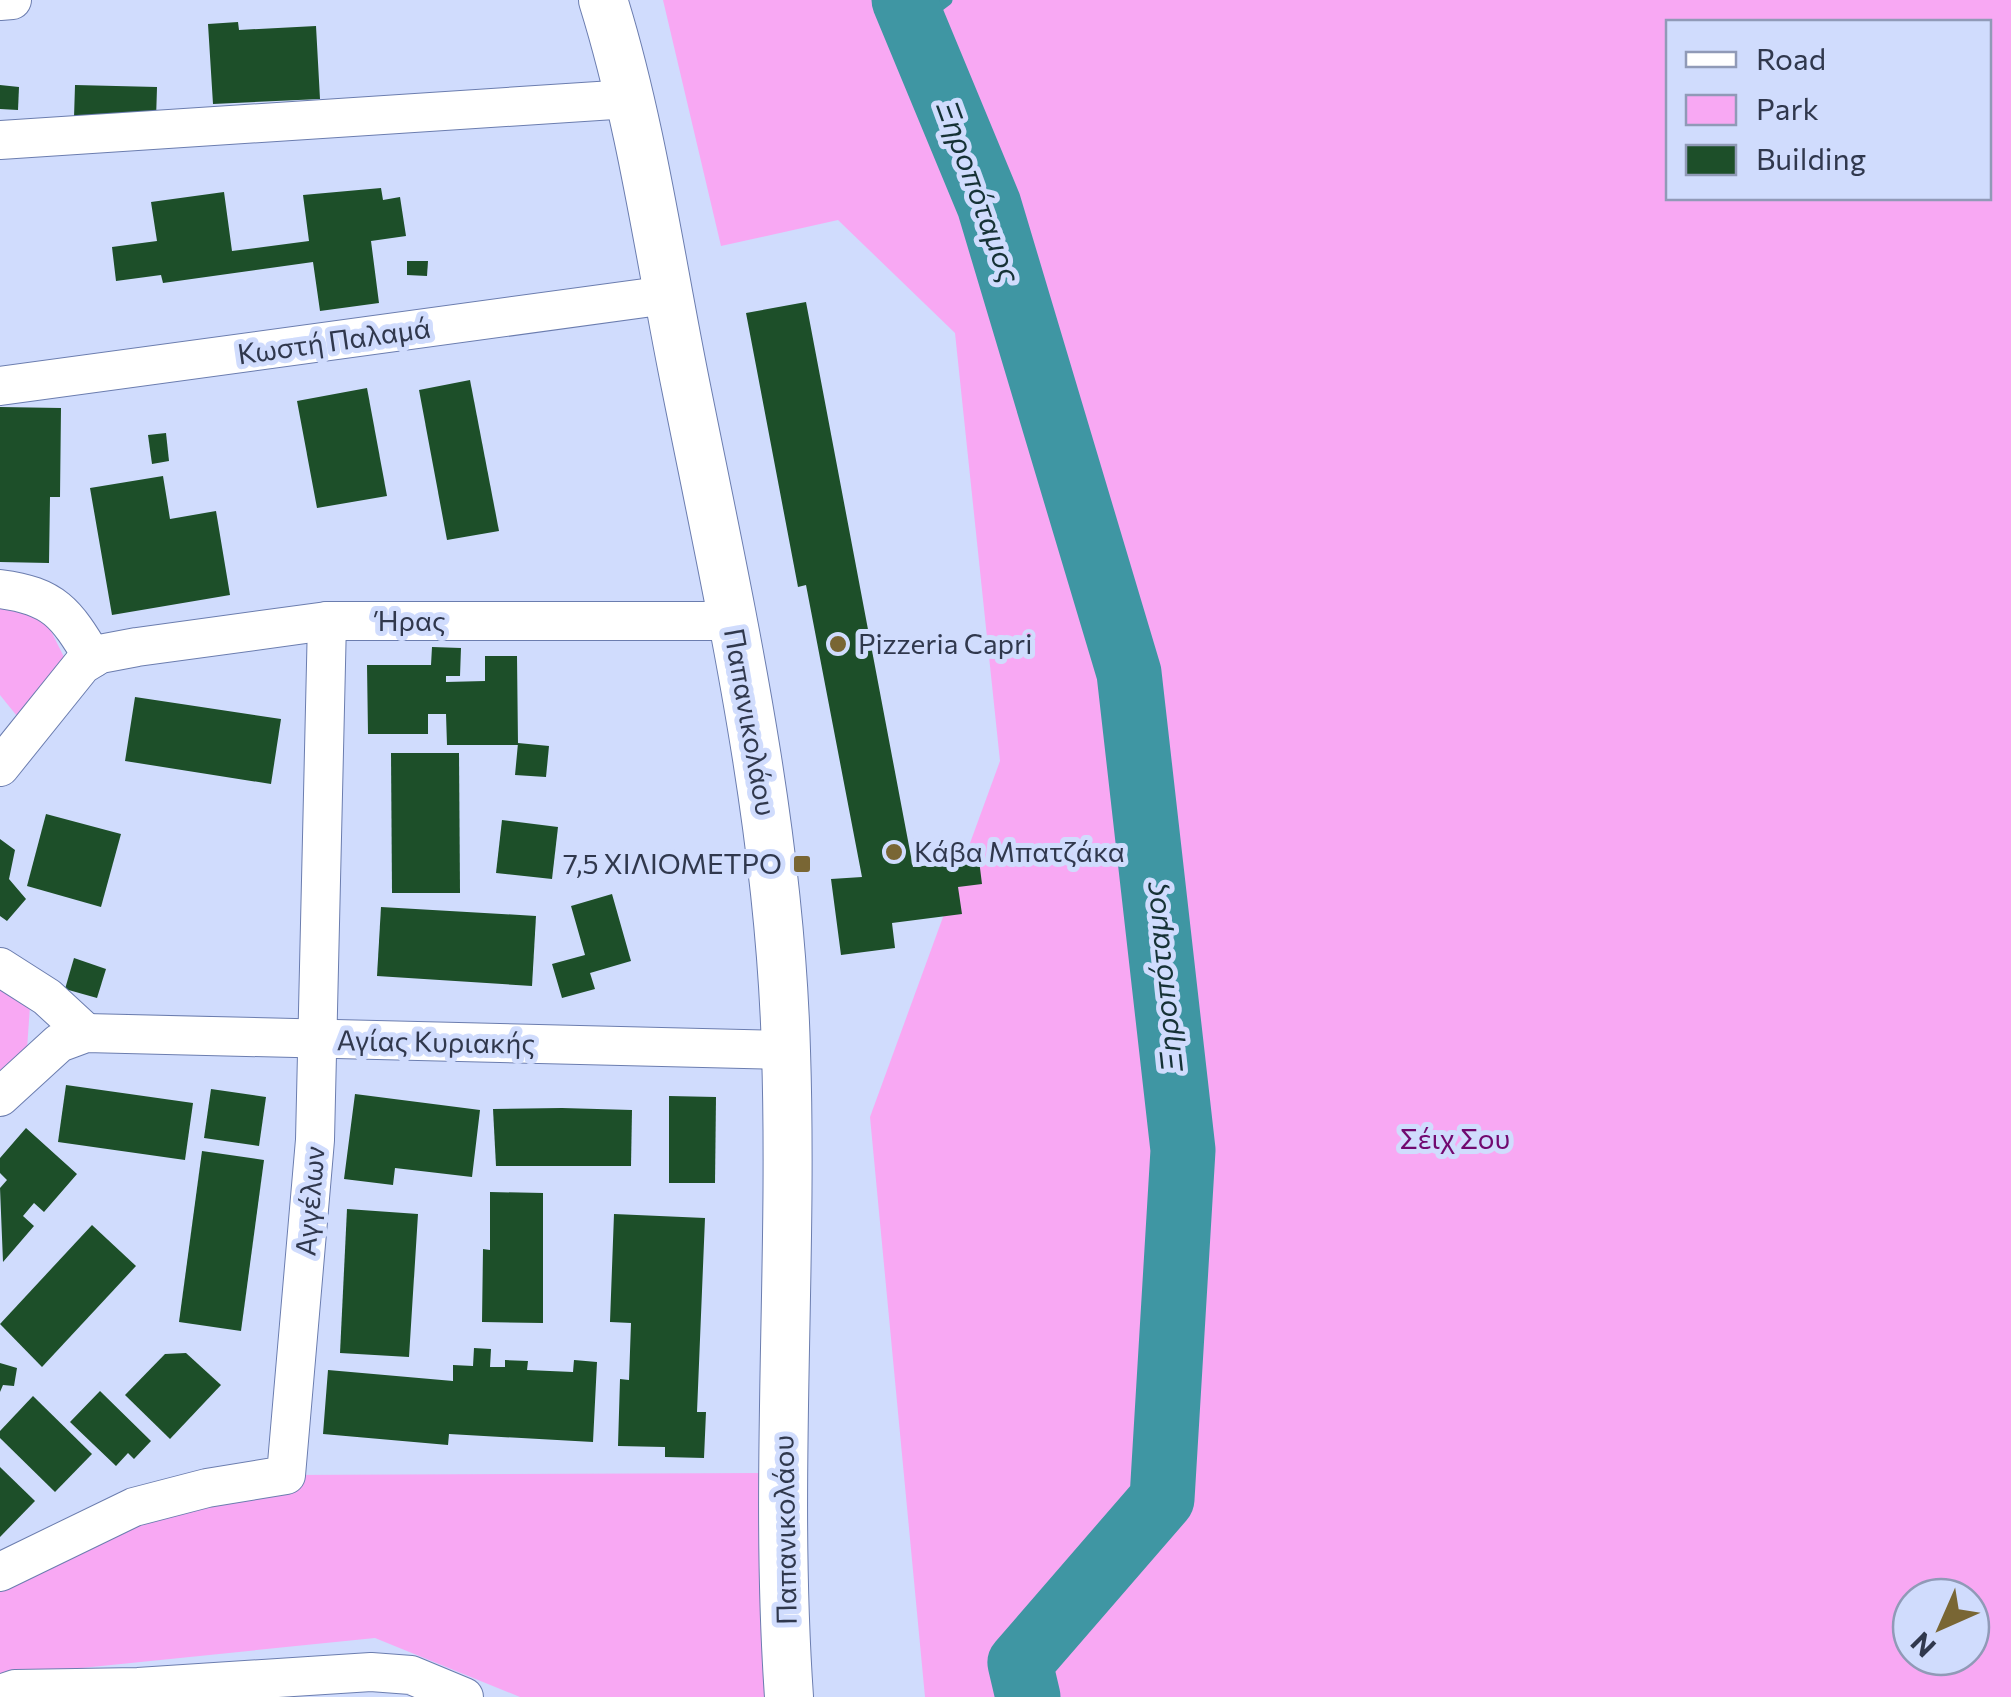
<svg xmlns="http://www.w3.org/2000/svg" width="2011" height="1697" viewBox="0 0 2011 1697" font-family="Commissioner,sans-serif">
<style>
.green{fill:#f8a8f3;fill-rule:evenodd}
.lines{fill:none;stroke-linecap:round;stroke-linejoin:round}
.stream{stroke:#3f96a3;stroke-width:11}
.river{stroke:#3f96a3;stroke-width:65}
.building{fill:#1d4f29}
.minor-casing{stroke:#6b7daf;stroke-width:40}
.major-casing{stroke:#6b7daf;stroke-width:50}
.minor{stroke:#fff;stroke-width:38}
.major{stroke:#fff;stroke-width:48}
.poi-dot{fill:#796634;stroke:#d0dcfd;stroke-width:4}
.labels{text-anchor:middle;stroke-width:10;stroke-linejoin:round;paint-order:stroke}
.street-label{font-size:28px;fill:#30384d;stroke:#d0dcfd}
.poi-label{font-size:28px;fill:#30384d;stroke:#d0dcfd;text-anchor:start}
.park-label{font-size:28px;fill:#710970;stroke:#d0dcfd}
.water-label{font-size:30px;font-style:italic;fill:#163236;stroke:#d0dcfd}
</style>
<rect width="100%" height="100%" fill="#d0dcfd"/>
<g class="green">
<path d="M663,0h1348v1697h-1086l-55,-580 130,-356 -45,-428 -117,-113 -117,26zM1668,22h320v176h-320zM1911,1597h60v60h-60z"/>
<polygon points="0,599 38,605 68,665 21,721 0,695"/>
<polygon points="0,988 30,1006 27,1049 0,1072"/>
<polygon points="763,1473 769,1697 520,1697 375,1638 62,1670 0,1683 0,1589 121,1528 286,1475"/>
</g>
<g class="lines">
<polyline class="stream" points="914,25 947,0"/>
<polyline class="river" points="904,0 989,205 1129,673 1183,1150 1162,1499 1020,1663 1028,1697"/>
</g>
<g class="building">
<polygon points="238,22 239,30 316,26 320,99 213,104 208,24"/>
<polygon points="0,85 19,87 18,110 0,109"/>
<polygon points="75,85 157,87 156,120 74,118"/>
<polygon points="381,188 383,200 400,197 406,236 371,241 379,303 320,311 313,262 163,283 161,275 116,281 112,247 157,241 151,202 224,192 232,251 309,241 303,195"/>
<polygon points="407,261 428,261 427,276 407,275"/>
<polygon points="806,302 913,867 979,860 982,884 958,887 962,914 892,923 895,948 841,955 831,879 862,877 806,585 798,587 746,313"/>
<polygon points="470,380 499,531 447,540 419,390"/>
<polygon points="367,388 387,496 317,508 297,401"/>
<polygon points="0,407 61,408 60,497 50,497 49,563 0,562"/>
<polygon points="166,433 169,461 152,464 148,435"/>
<polygon points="163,476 170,519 216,511 230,595 112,615 90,488"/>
<polygon points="432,647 461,648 460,676 446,676 446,682 485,681 485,656 517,656 518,745 447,745 446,714 428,714 428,734 368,734 367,665 431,665"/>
<polygon points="135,697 281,719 271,784 125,761"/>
<polygon points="518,743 549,746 546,777 515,775"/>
<polygon points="391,753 459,753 460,893 392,893"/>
<polygon points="46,814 121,834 101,907 27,886"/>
<polygon points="502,820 558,827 552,879 496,873"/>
<polygon points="0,839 15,850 9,879 26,899 7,921 0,916"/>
<polygon points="612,894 631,961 590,973 595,989 562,998 552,964 585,955 571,906"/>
<polygon points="381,907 536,916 532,986 377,976"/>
<polygon points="74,958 106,969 97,998 65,989"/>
<polygon points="66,1085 193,1103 185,1160 58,1142"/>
<polygon points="211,1089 266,1097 259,1146 204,1138"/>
<polygon points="355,1094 480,1110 472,1177 395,1168 393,1185 344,1179"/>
<polygon points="669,1096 716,1097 715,1183 669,1183"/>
<polygon points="562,1108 632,1110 631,1166 496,1166 493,1109"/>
<polygon points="26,1128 77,1174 44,1212 34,1203 23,1216 34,1226 3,1262 0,1188 7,1180 0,1173 0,1158"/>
<polygon points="202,1151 264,1160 241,1331 179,1322"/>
<polygon points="490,1192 543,1193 543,1323 482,1322 483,1249 490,1250"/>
<polygon points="347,1209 418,1214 409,1357 340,1353"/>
<polygon points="614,1214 705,1218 697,1412 706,1412 704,1458 665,1457 665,1447 618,1446 620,1379 629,1380 631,1323 610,1322"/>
<polygon points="92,1225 136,1266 42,1367 0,1324"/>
<polygon points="474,1348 491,1349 490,1367 505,1367 505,1360 528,1361 527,1370 573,1372 574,1360 597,1362 593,1442 449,1434 448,1445 323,1434 328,1370 453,1381 453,1365 473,1366"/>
<polygon points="186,1353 221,1385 170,1439 125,1395 165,1354"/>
<polygon points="0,1363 17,1368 14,1386 3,1385 0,1392"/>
<polygon points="100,1391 151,1441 134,1459 128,1453 116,1466 70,1422"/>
<polygon points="33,1396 92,1454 55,1492 0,1438 0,1431"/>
<polygon points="0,1467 35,1501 0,1537"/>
</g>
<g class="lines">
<defs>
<g id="minor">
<polyline points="0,1 12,0"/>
<polyline points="0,140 629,99"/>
<polyline points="0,386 667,295"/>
<path d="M0,589c54,7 66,24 93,69"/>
<polyline points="0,767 82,665 100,654 137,647 327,621 733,621"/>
<polyline points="0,967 47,997 86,1033"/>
<polyline points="0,1097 59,1043 86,1033 786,1050"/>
<polyline points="0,1572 134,1507 207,1488 286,1475 315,1140 327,621"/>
<polyline points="0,1694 15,1689 138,1687 371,1672 411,1675 464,1697"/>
</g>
<path id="major" d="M603,0c39,125 57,259 83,387 44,220 94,439 100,664 7,215 -12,431 3,646"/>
</defs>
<use href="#minor" class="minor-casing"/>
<use href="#major" class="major-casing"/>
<use href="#minor" class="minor"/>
<use href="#major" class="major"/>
</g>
<g class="poi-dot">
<circle cx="838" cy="644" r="10"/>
<circle cx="894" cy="852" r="10"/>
<rect x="792" y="854" width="20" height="20" rx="5"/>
</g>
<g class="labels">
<g class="street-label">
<text transform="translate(334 341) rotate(-8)" y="10">Κωστή Παλαμά</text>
<text x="411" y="631">Ήρας</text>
<text transform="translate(750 722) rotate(80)" y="10">Παπανικολάου</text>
<text transform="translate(436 1042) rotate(1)" y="10">Αγίας Κυριακής</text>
<text transform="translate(310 1201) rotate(-85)" y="10">Αγγέλων</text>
<text transform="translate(785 1530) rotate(-91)" y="10">Παπανικολάου</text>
</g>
<g class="poi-label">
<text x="858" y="654">Pizzeria Capri</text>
<text x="914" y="862">Κάβα Μπατζάκα</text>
<text x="782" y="874" text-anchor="end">7,5 ΧΙΛΙΟΜΕΤΡΟ</text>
</g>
<g class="park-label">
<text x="1455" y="1149">Σέιχ Σου</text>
</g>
<g class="water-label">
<text transform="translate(978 192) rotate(70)" y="10">Ξηροπόταμος</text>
<text transform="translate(1163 977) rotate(-96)" y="10">Ξηροπόταμος</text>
</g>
</g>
<rect x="1666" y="20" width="325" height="180" fill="#d0dcfd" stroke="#909ab7" stroke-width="2.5"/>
<rect x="1686" y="52" width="50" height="15" fill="#ffffff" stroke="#909ab7" stroke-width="2.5"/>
<text x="1756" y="70" font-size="30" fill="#30384d">Road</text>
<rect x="1686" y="95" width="50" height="30" fill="#f8a8f3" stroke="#909ab7" stroke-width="2.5"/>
<text x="1756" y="120" font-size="30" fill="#30384d">Park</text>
<rect x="1686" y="145" width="50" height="30" fill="#1d4f29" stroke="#909ab7" stroke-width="2.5"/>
<text x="1756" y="170" font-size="30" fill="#30384d">Building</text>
<g transform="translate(1941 1627) rotate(225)"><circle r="48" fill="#d0dcfd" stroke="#909ab7" stroke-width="2.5"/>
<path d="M0-8L18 38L0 25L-18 38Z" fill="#796634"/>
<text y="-15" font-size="28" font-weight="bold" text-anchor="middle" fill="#30384d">N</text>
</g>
</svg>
